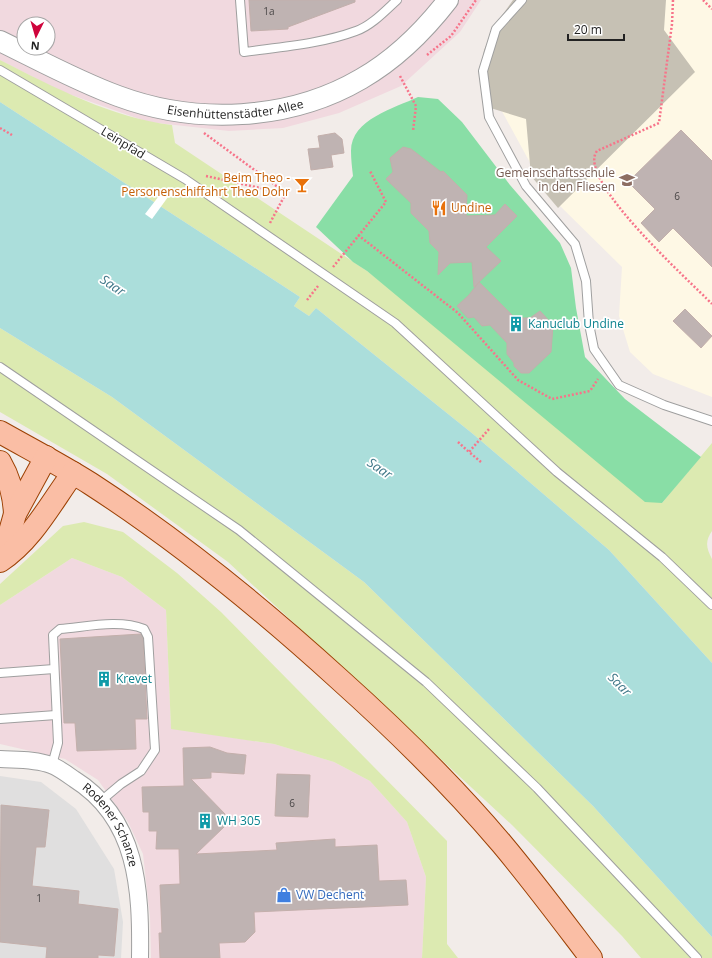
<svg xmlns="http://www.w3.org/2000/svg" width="712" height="958" viewBox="0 0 712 958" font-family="'Open Sans',sans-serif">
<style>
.residential{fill:#e0dfdf}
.commercial{fill:#f1d9df;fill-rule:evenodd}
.education{fill:#fef8e5}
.construction{fill:#c6c1b4}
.grass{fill:#dceab1}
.pitch{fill:#89dea6}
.water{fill:#abdedb}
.pier{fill:#fff}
.building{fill:#bfb3b2;stroke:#c3afab}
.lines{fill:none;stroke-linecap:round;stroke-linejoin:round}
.service-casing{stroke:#9f9f9f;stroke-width:10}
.minor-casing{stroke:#9f9f9f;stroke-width:18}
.tertiary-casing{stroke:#9f9f9f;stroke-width:22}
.primary-casing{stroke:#9c4003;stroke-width:24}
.path{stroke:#f7748a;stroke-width:2.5;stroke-dasharray:2 2;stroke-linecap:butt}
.service{stroke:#fff;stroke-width:8}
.minor{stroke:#fff;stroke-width:16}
.tertiary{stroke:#fff;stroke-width:20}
.primary{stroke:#fabea5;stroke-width:22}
.labels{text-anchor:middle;stroke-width:3.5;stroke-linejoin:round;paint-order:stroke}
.number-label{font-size:10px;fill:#494646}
.street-label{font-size:12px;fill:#222;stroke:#fff}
.education-label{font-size:12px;fill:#785e54;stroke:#fff;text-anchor:end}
.food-label{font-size:12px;fill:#c56008;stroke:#fff;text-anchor:end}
.culture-label{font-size:12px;fill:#0d838f;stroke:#fff;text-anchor:start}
.shop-label{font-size:12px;fill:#366cbe;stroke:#fff;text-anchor:start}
.water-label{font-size:13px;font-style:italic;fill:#407889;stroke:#fff}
</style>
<rect width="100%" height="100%" fill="#f2ece9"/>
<polygon class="residential" points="0,776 41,782 76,809 114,869 123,922 121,958 0,958"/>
<g class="commercial">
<path d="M0,0h481l-21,32 -59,54 -62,27 -56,15 -54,3 -81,-9 -88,-31 -60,-31zM24,24h24v24h-24z"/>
<polygon points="72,558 122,577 166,610 171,728 274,744 334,762 370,781 407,822 426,877 422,958 151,958 150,917 143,854 128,822 98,780 65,759 0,744 0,605"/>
</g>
<polygon class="education" points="548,0 712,0 712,397 653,374 630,352 619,316 622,267 556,202 528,159 498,104"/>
<polygon class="construction" points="513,0 666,0 664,30 695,72 558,208 531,176 526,119 484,106 482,100 481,72 484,50 496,24"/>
<g class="grass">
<path d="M0,60c53,27 113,58 172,65l3,18 192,128 295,232 50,-60v88c-7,10 -6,17 0,28v104l-103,-113 -136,-116 -157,-126 -7,8 -15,-10 6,-9 -300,-195z"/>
<polygon points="0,328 112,397 364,582 593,806 712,937 712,958 641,958 622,936 512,825 228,562 107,474 0,412"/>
<polygon points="84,522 123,532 177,573 221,612 447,841 447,944 458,958 422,958 426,877 407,822 370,781 334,762 274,744 171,729 166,610 122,577 72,558 0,605 0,584 63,526"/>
</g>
<path class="pitch" d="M418,97l20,2 24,23 48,63 50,58 11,25 5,40 9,49 40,42 76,58 -39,46 -17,-1 -278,-231 -14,-9 -37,-35 37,-51c-1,-8 -2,-17 -2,-25 0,-32 44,-43 67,-54z"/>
<polygon class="water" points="0,102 300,297 294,306 309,316 316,308 473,434 609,550 712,663 712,937 593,806 364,582 112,397 0,328"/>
<polygon class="pier" points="162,192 168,197 152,219 145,214"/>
<g class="building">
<polygon points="249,0 355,0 355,2 288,27 288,29 251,31"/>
<polygon points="681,130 712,161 712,267 673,228 659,242 641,223 655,209 628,182"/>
<polygon points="335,133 342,139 344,153 331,155 333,167 311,170 308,149 320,148 318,136"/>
<polygon points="403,147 411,149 441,172 443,171 467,195 466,216 495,215 505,204 517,216 486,247 501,261 479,282 515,318 530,318 540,311 553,325 551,352 529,373 521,373 514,366 514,363 507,354 507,343 490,325 482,326 474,317 468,318 457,306 469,295 479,282 474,287 472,262 450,263 438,275 439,252 430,243 429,231 411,213 411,203 386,179 393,172 390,158"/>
<polygon points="685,309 712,336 701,348 673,321"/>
<polygon points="141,634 143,638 147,719 135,719 136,749 77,751 75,723 64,723 60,639"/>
<polygon points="210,747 227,753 246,755 244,774 211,772 211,778 191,779 225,814 225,826 196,854 277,850 276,843 335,839 335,847 377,845 379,881 406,880 408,905 254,912 255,932 245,942 219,943 220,958 160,958 159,933 162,933 160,885 180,884 179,849 156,849 157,831 149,831 149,812 143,812 142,787 184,786 183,748"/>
<polygon points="277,774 310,775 308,817 275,816"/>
<polygon points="1,805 49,810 45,847 36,847 32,886 79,891 78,904 118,909 114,956 98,955 98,958 46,958 47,947 0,942"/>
</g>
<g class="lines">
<defs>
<g id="service">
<path d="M240,0l4,52c36,-5 77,-8 112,-21 15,-5 29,-20 41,-31"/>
<polyline points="522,0 496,29 483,71 489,117 526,186 575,244 586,281 589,324 594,349 619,385 664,405 712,421"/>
<polyline points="0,70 185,179 395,323 557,472 662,557 712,605"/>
<polyline points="0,367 239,530 426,682 537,788 697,958"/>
<polyline points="0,673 54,669"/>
<polyline points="0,719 56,715"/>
<path d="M52,765l6,-22 -5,-108 7,-6c26,-2 59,-10 84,0l4,8 7,113 -14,21 -20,13 -19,16"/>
</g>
<g id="minor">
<path id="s1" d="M0,759c17,1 35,0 51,6 8,3 16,9 23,14 64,40 67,111 66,179"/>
</g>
<g id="tertiary">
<path id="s2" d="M0,41c39,19 77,40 118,55 78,29 171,25 243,-17 35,-20 63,-48 87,-79"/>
</g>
<g id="primary">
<path d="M0,432c30,17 61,33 91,52 88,57 170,124 248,195 58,52 113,106 163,165 31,37 60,76 89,114"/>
<path d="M0,462c10,17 14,32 15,52"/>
<polyline points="0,558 6,546 15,514 46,457"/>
<path d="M0,561c32,-21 51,-58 73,-88"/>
</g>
</defs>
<use href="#service" class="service-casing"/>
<use href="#minor" class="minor-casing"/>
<use href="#tertiary" class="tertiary-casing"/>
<use href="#primary" class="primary-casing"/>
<g class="path">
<path d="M673,0l-1,24 -13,99 -62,28c-22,28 94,131 115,153"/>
<polyline points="703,0 712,9"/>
<polyline points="427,55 451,36 476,0"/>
<polyline points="400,76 416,106 413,131"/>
<polyline points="0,128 12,135"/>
<polyline points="204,133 286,193"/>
<polyline points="206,176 283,193"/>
<polyline points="270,223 286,193"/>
<polyline points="358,235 458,313 518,380 552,399 590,391 598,379"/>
<polyline points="333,267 386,202 370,171"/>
<polyline points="307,300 318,286"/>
<polyline points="458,442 469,452"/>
<polyline points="481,462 469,452 489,429"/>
</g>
<use href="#service" class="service"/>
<use href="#minor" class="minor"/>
<use href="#tertiary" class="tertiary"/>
<use href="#primary" class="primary"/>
</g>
<defs>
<symbol id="school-bare" viewBox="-9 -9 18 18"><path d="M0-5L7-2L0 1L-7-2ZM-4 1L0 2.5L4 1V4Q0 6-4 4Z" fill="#8d6e63" stroke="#fff" stroke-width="2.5" paint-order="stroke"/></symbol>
<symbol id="bar-bare" viewBox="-9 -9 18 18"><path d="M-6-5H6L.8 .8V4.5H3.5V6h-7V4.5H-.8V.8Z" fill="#e8710a" stroke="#fff" stroke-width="2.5" paint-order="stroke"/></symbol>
<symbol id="restaurant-bare" viewBox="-9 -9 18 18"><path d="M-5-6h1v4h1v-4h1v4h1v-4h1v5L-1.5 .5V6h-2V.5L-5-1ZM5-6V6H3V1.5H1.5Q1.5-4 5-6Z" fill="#e8710a" stroke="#fff" stroke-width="2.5" paint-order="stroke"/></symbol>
<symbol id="building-bare" viewBox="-9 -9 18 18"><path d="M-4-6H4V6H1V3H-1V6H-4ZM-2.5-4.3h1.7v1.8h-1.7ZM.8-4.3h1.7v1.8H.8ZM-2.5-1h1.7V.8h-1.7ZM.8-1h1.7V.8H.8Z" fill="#0f9aa8" stroke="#fff" stroke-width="2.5" paint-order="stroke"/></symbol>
<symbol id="shop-bare" viewBox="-9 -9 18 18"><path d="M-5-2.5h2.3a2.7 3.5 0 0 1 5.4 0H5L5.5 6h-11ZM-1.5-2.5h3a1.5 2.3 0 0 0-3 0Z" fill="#3f7fe0" stroke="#fff" stroke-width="2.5" paint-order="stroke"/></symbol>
</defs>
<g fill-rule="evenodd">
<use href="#school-bare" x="616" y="169" width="22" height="22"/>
<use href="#bar-bare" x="291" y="174" width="22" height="22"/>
<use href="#restaurant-bare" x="428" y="197" width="22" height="22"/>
<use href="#building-bare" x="505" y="313" width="22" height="22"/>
<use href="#building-bare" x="93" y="668" width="22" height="22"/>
<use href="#building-bare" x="194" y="810" width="22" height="22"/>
<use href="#shop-bare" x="273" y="884" width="22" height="22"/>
</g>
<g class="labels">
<g class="number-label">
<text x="269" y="15">1a</text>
<text x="677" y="200">6</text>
<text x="292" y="807">6</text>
<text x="39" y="902">1</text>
</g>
<g class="street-label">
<text dy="4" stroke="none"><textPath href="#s2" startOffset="250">Eisenhüttenstädter Allee</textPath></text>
<text transform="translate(123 143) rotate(31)" y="4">Leinpfad</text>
<text dy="4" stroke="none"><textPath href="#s1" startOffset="139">Rodener Schanze</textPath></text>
</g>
<g class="education-label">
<text x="615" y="177">Gemeinschaftsschule<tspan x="615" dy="14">in den Fliesen</tspan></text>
</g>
<g class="food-label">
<text x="290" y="182">Beim Theo -<tspan x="290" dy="14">Personenschiffahrt Theo Dohr</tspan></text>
<text x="451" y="212" text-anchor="start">Undine</text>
</g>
<g class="culture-label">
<text x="528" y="328">Kanuclub Undine</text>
<text x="116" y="683">Krevet</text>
<text x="217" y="825">WH 305</text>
</g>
<g class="shop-label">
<text x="296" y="899">VW Dechent</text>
</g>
<g class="water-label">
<text transform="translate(113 285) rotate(34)" y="5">Saar</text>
<text transform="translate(380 468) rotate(34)" y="5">Saar</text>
<text transform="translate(620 684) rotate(45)" y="5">Saar</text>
</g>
</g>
<g transform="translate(36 36) rotate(185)"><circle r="19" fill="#ffffff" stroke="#a7a7a7"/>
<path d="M0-3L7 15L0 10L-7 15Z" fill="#cf043c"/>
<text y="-6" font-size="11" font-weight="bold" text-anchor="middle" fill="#222222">N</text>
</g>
<path d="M568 34v6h56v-6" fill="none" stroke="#222222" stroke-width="2"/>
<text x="574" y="34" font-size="12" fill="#222222" stroke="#ffffff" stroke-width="3" paint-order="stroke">20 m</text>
</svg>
